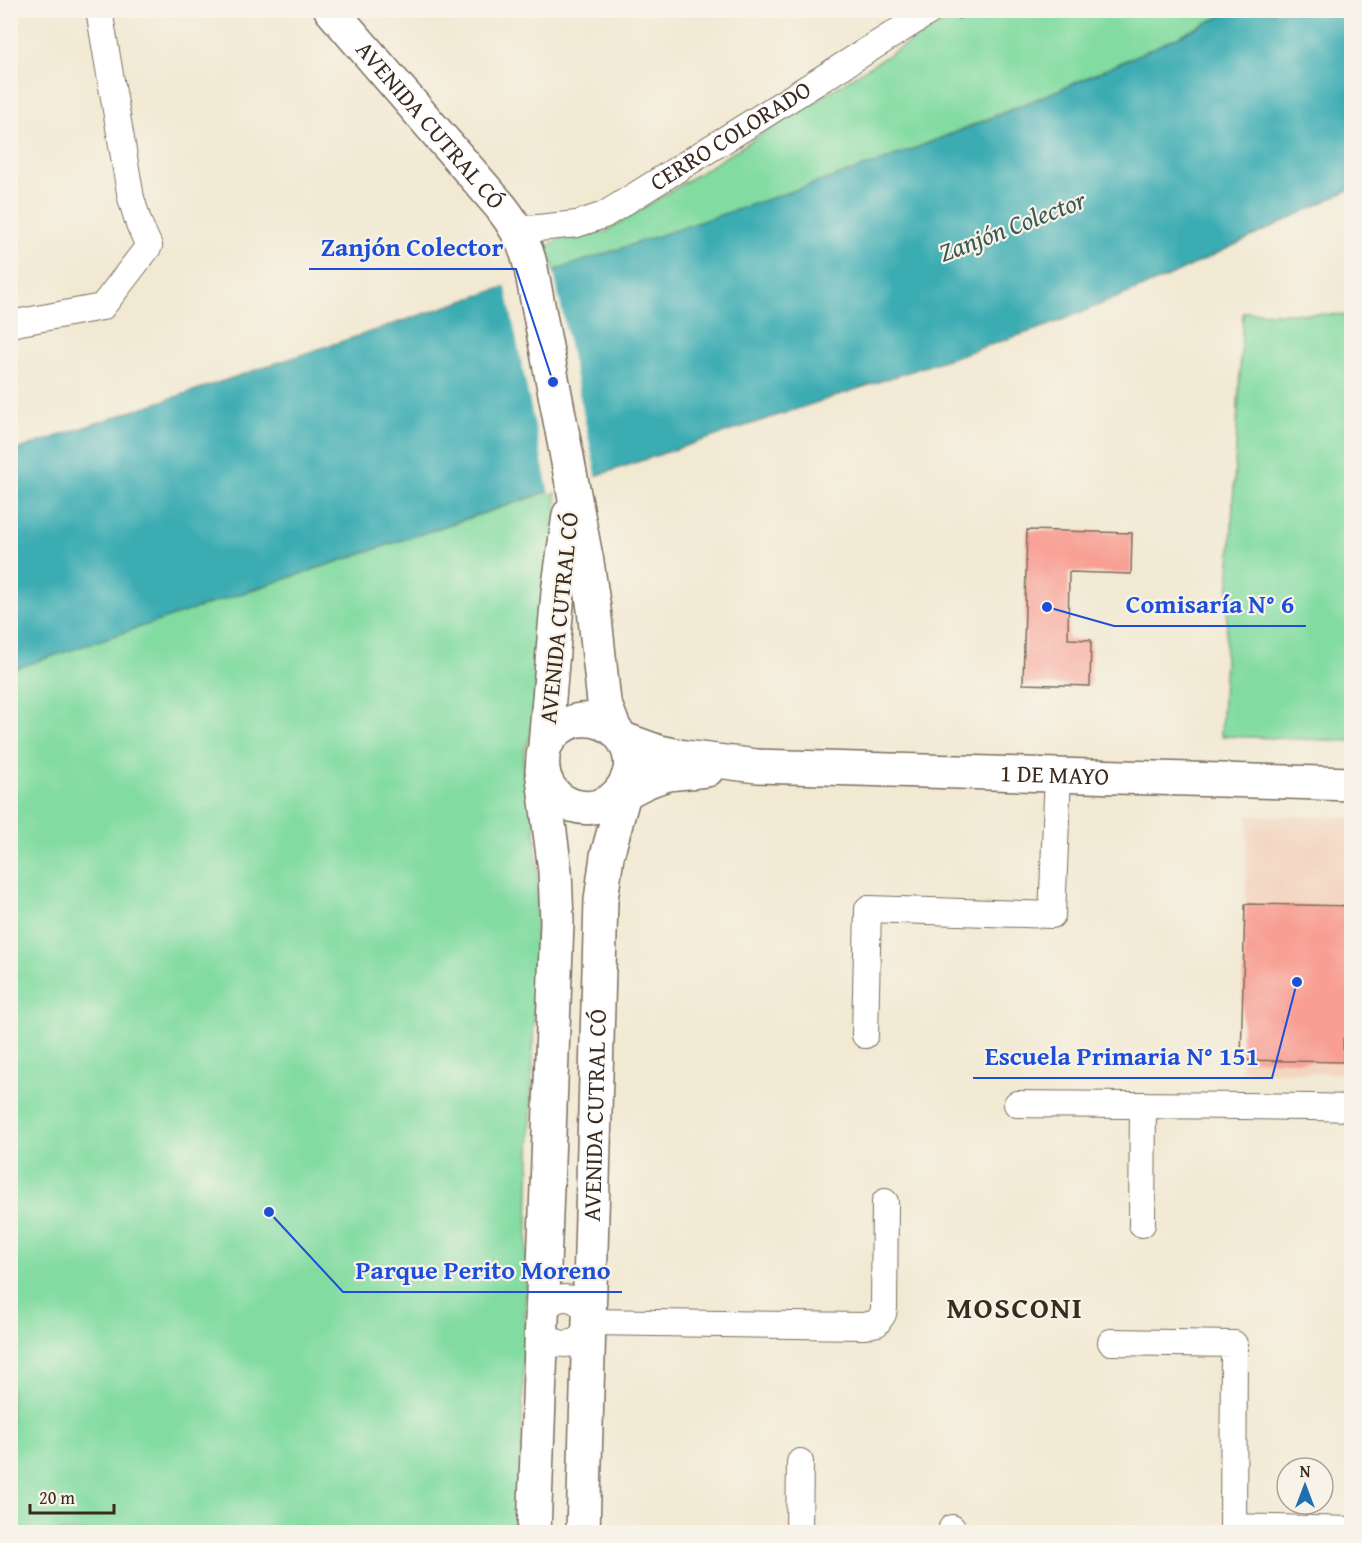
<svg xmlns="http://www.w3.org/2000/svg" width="1362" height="1543" viewBox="0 0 1362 1543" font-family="'Gentium Book Plus',serif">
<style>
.built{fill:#f3d4bf}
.green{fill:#82dba1;stroke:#5e8260;stroke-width:1.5}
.water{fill:#3aacb2;stroke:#3a6b68;stroke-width:1.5}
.pier{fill:#f2e9d3}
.building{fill:#f89e93}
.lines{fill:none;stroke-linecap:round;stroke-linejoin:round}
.street-casing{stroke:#7b6d5d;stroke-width:28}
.secondary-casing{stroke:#7b6d5d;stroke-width:36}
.path{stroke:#7b6d5d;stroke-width:4;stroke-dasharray:4.5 4.5;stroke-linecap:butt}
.street{stroke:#fff;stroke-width:26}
.secondary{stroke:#fff;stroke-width:33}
.labels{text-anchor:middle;stroke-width:4.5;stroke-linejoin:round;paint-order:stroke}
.street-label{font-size:24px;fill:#3b2a1e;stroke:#f7f3e8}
.water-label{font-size:26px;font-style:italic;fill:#3b5852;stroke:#f7f3e8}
.district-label{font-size:30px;font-weight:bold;letter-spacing:1.5px;fill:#3b2a1e;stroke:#f7f3e8}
.leader{fill:none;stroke:#1d4ed8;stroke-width:2}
.callout-dot{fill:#1d4ed8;stroke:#f7f3e8;stroke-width:2}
.callout-label{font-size:26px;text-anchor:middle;font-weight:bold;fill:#1d4ed8;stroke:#f7f3e8;stroke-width:4.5;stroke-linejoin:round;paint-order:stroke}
</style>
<rect width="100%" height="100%" fill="#f7f3e8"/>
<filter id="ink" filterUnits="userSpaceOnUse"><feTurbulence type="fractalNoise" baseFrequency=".0167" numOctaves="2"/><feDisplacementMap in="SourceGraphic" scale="12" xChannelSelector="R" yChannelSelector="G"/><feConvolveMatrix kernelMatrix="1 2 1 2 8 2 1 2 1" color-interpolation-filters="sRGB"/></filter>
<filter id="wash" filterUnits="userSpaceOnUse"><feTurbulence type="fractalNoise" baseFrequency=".008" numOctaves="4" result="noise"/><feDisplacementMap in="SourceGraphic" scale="24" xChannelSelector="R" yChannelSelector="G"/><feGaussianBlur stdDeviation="1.35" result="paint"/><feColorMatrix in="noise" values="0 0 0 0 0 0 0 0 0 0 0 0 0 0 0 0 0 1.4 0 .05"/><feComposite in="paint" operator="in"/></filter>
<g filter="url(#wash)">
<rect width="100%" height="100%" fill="#f2e9d3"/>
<polygon class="built" points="1248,815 1351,818 1351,1074 1241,1071"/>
<g class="green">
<path d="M959,11h273l-61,29 -78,36 -185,75 -32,12 -322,108 -2,-8 -5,2 -1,-17c15,-16 40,-9 59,-16z"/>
<polygon points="1243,312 1351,315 1351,741 1221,736"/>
<polygon points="548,492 549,494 556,493 556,515 530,737 524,752 523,769 525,778 533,797 538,877 519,1532 11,1532 10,670"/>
</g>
<path class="water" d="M1232,11h119v178l-183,88 -121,49 -1036,344 -1,-218 866,-289c121,-45 240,-96 356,-152z"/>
<polygon class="pier" points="553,268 597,479 549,494 505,284"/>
<g id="blocks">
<g class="building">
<polygon points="1027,530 1132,533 1131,574 1069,572 1068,639 1091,640 1090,686 1023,684"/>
<polygon points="1245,904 1352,906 1352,1039 1343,1039 1343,1062 1241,1060"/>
</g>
</g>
</g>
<g filter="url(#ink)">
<use href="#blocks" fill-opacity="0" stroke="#7b6d5d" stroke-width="1.5"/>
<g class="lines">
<defs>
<g id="street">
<path id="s1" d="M518,230l59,-6 27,-9 328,-205"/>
<polyline points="10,324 102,307 149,246 139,224 131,198 99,10"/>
<polyline points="865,1035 868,909 1052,915 1058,775"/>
<path d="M1017,1104c111,1 223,1 335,4"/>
<polyline points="1142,1224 1143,1105"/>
<circle cx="565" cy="1321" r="23"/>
<polyline points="589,1322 864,1326 877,1323 883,1314 884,1308 885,1202"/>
<polyline points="1111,1342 1234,1344 1233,1532"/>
<polyline points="1233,1527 1352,1530"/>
<polyline points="799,1532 800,1462"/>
<polyline points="952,1532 952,1528"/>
</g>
<g id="secondary">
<path id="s2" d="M331,10l170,197c15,19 25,37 30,61l56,294 7,47 10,93 11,28"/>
<path id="s3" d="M623,739l36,13 25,5 73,9 595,18"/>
<path d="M545,746c4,-7 8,-13 15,-18 20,-15 51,-9 64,13 6,11 9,24 4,36 -20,54 -100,32 -83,-31l13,-154 11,-77"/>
<path d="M612,800c18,-10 36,-21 57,-26 12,-2 26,-2 38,-4"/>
<polyline points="534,1532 557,922 555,871 542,770"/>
<path id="s4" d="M583,1532l18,-632 6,-44 23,-84"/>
</g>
</defs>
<use href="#street" class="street-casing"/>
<use href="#secondary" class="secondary-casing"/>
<polyline class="path" points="957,18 969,10"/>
<use href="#street" class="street"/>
<use href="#secondary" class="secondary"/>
</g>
</g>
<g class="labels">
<g class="street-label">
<text dy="8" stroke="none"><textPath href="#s2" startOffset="152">AVENIDA CUTRAL CÓ</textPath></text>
<text dy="8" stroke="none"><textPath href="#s1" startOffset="237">CERRO COLORADO</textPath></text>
<text transform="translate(559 618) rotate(-84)" y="8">AVENIDA CUTRAL CÓ</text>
<text dy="8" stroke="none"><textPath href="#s3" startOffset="435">1 DE MAYO</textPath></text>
<text dy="8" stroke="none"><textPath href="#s4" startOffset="417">AVENIDA CUTRAL CÓ</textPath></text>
</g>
<g class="water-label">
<text transform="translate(1012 226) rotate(-21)" y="9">Zanjón Colector</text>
</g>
<g class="district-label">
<text x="1015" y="1318">MOSCONI</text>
</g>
</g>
<path class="leader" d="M553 382L516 269H309M1047 607L1114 626H1306M1297 982L1272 1078H973M269 1212L343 1292H622"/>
<g class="callout-dot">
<circle cx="553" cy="382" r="6"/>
<circle cx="1047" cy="607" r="6"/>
<circle cx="1297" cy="982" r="6"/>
<circle cx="269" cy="1212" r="6"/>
</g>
<g class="callout-label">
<text x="412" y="256">Zanjón Colector</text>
<text x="1210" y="613">Comisaría N° 6</text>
<text x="1122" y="1065">Escuela Primaria N° 151</text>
<text x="483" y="1279">Parque Perito Moreno</text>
</g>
<rect width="1362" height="1543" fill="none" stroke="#f7f3e8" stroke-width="36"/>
<g transform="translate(1305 1486)"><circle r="28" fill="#f7f3e8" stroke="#aca397" stroke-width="1.5"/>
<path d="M0-4.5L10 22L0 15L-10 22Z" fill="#1f6fb2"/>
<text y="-9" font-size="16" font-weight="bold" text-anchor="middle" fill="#3b2a1e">N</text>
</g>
<path d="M30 1504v9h84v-9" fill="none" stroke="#3b2a1e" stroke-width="3"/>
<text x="39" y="1504" font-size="18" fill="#3b2a1e" stroke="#f7f3e8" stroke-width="4.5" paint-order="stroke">20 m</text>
</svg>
